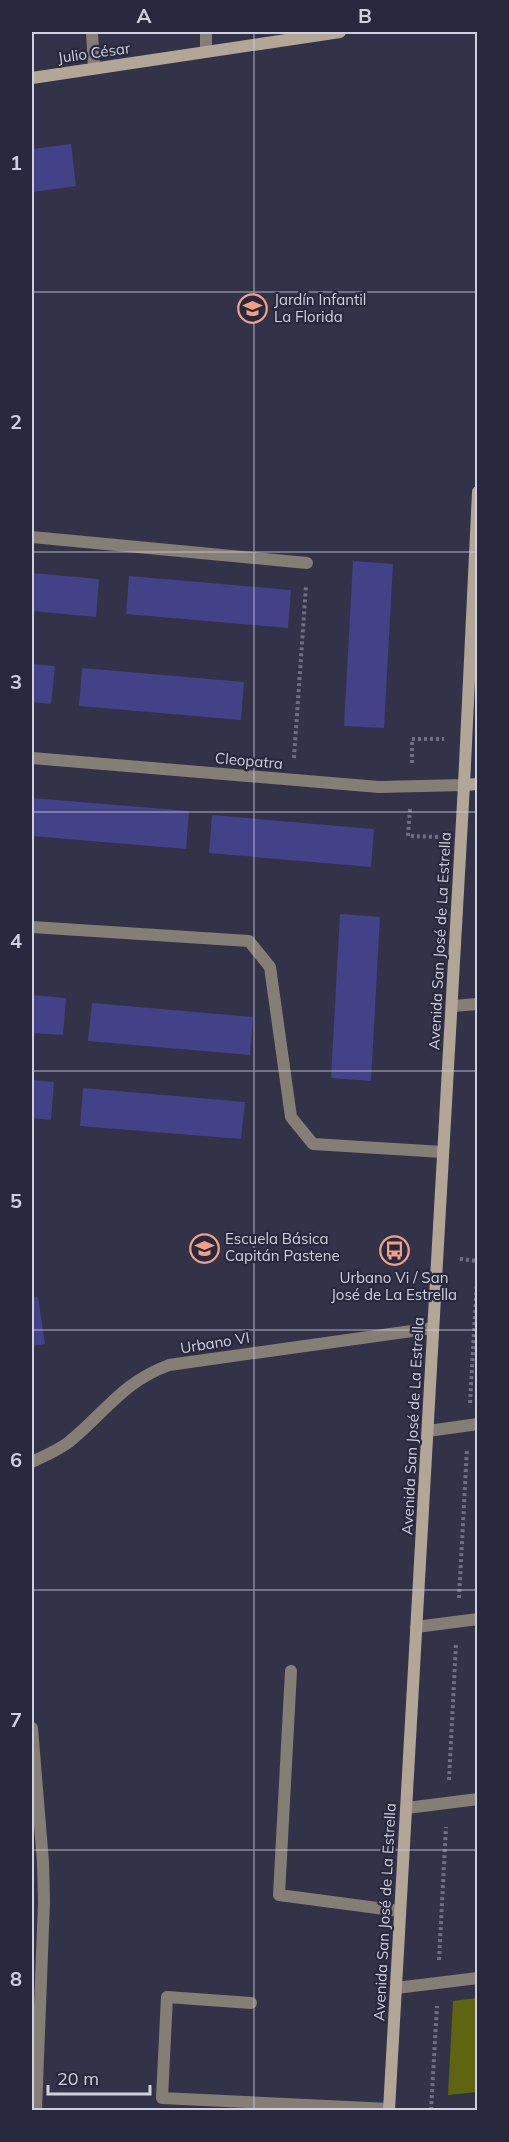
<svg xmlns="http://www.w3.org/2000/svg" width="509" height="2142" viewBox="0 0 509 2142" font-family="Mulish,sans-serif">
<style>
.green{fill:#5f6410}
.building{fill:#434187}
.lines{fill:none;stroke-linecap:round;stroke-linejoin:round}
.path{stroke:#6e6f82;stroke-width:4;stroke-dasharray:3 3;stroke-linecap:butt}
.lane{stroke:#857e74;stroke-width:12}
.street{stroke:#857e74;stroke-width:12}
.secondary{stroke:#b3a697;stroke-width:12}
.grid{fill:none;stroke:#ced0de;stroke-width:1.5;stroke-opacity:0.55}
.labels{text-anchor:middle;stroke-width:4.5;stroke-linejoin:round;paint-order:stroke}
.street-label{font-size:15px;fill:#ced0de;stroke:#28293e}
.poi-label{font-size:15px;fill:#ced0de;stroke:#28293e;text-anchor:start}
.neatline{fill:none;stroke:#ced0de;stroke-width:2}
.grid-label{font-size:20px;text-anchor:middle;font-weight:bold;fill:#ced0de}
</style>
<rect width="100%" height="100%" fill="#323349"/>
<polygon class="green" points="477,1998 477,2092 448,2095 453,2001"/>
<g class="building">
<polygon points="71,144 76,186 32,192 32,149"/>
<polygon points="353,561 393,564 384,728 344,726"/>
<polygon points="32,573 99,579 96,617 32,611"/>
<polygon points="129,576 291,590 288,628 126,614"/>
<polygon points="32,664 55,666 51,704 32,702"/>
<polygon points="82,668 244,682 241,720 79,706"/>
<polygon points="32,798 189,811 186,849 32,836"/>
<polygon points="212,815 374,829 371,867 209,853"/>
<polygon points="340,914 380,917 371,1081 331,1078"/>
<polygon points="32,995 66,998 63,1035 32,1033"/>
<polygon points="92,1003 253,1017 250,1055 88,1041"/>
<polygon points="32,1080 54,1082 51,1120 32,1118"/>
<polygon points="83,1088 245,1102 241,1139 80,1126"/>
<polygon points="38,1297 45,1344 32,1346 32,1298"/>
</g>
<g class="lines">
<g class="path">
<polyline points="294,758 306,586"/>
<polyline points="412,763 412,739 444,739"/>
<polyline points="410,809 408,836 439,837"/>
<polyline points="460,1259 478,1261"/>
<polyline points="470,1403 478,1263"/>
<polyline points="459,1598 467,1449"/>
<polyline points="449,1780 456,1644"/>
<polyline points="439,1960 446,1827"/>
<polyline points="431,2110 437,2006"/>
</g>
<g class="lane">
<polyline points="32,537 307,563"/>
<polyline points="32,927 249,941 270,967 291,1117 313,1144 443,1152"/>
<polyline points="291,1671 279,1895 400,1911"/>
<polyline points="251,2003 167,1997 162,2098 389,2109"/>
</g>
<g class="street">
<polyline points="92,32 94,68"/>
<polyline points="206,32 206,51"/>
<polyline points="32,758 379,787 464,785"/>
<polyline points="452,1006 478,1004"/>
<polyline points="428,1431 478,1424"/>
<path d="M32,1462c12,-6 25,-11 37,-20 37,-30 52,-59 100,-77l264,-37"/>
<polyline points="416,1627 478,1619"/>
<polyline points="32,1728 43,1862 44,1902 36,2110"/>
<polyline points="407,1808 478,1799"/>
<polyline points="396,1988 478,1978"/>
</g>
<g class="secondary">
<polyline points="32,78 340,32"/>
<polyline points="464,785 478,784"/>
<polyline points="389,2110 464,785 478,492"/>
</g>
</g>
<path class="grid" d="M254,32v2078M32,292h446M32,552h446M32,812h446M32,1071h446M32,1330h446M32,1590h446M32,1850h446"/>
<defs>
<symbol id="school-ring" viewBox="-11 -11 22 22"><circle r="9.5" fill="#28293e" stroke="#f2a081" stroke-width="1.5"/><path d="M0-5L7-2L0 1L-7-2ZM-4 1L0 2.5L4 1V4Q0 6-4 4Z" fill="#f2a081"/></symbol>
<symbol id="bus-ring" viewBox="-11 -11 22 22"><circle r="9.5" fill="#28293e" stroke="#f2a081" stroke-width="1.5"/><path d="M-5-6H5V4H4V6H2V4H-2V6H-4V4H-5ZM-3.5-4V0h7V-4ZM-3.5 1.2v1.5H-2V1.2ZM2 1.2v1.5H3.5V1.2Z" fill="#f2a081"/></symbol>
</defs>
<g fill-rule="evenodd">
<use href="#school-ring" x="236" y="292" width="33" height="33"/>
<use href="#school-ring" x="188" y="1232" width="33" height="33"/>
<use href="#bus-ring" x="378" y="1234" width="33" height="33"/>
</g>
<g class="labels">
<g class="street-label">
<text transform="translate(94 53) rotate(-8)" y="5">Julio César</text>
<text transform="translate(249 761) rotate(5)" y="5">Cleopatra</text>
<text transform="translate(440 941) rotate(-87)" y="5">Avenida San José de La Estrella</text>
<text transform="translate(215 1343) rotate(-9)" y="5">Urbano VI</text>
<text transform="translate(413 1426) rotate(-87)" y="5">Avenida San José de La Estrella</text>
<text transform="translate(385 1912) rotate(-87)" y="5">Avenida San José de La Estrella</text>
</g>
<g class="poi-label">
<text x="274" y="305">Jardín Infantil<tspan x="274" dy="17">La Florida</tspan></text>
<text x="225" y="1244">Escuela Básica<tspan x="225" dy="17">Capitán Pastene</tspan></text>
<text x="394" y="1283" text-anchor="middle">Urbano Vi / San<tspan x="394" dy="17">José de La Estrella</tspan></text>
</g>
</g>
<rect width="509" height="2142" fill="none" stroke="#28293e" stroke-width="66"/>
<path d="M48 2085v9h102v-9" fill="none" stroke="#ced0de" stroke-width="3"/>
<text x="57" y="2085" font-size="18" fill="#ced0de" stroke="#28293e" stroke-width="4.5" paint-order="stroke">20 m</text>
<rect x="33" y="33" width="443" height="2076" class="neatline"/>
<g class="grid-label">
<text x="144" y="23">A</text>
<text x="365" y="23">B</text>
<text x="16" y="170">1</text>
<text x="16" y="429">2</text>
<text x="16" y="689">3</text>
<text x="16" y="948">4</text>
<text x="16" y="1208">5</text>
<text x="16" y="1467">6</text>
<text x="16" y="1727">7</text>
<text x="16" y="1986">8</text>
</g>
</svg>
